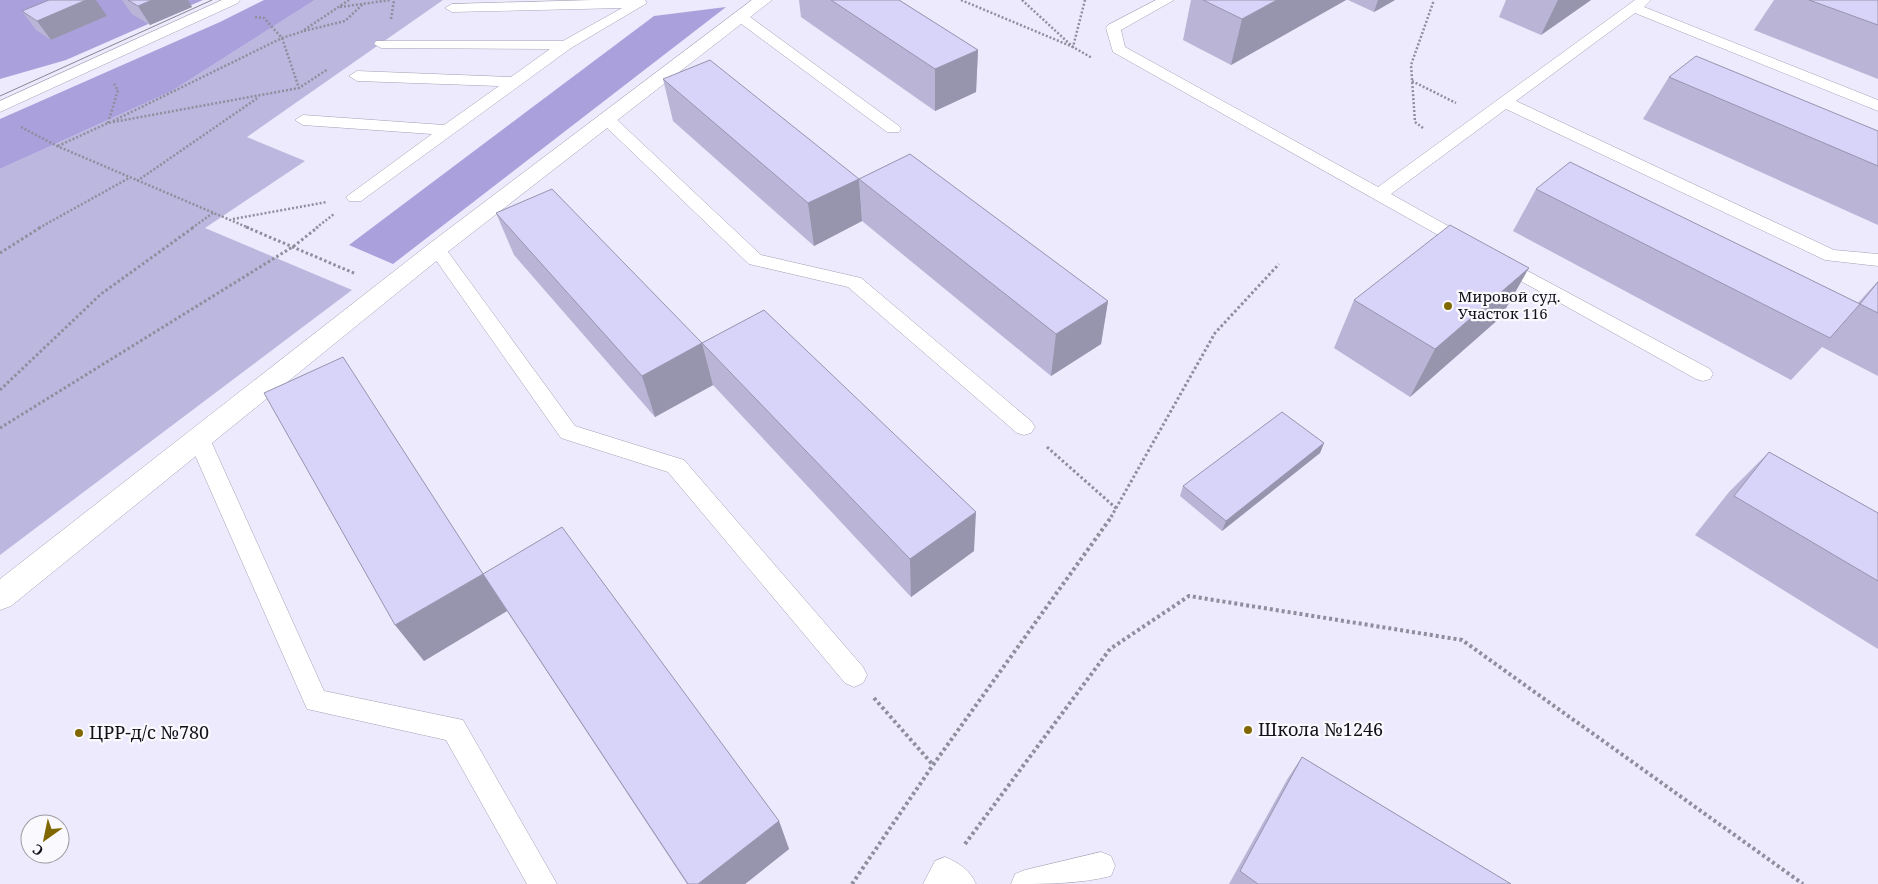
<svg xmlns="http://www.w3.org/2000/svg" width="1878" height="884" viewBox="0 0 1878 884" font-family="'Noto Serif',serif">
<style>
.green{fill:#bcb7df}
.forest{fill:#aaa0dc}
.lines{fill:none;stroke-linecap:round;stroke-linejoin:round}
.service-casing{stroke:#a3a1b5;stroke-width:1}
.minor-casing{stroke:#a3a1b5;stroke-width:1}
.path-far2{stroke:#8f8e9c;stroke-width:2.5;stroke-dasharray:2 2;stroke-linecap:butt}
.path-far1{stroke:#8f8e9c;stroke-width:3;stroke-dasharray:2.5 2.5;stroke-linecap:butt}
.path{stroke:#8f8e9c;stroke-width:4;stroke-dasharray:3 3;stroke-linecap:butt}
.service{fill:#fff;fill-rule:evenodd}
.minor{fill:#fff;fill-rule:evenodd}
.tram{stroke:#888794;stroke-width:1}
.wall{fill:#bab5d6}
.shaded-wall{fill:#9794ae}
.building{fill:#d8d3f9;stroke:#9794ae}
.poi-dot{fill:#816700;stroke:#faf9fe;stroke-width:2}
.labels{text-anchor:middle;stroke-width:4.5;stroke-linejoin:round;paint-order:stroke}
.poi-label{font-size:15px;fill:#121119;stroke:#faf9fe;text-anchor:start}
.near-poi-label{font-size:18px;fill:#121119;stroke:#faf9fe;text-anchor:start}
</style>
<rect width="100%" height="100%" fill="#eceafc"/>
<polygon class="green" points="315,0 443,0 247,137 305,161 205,228 352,290 0,555 0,169 172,91"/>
<g class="forest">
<polygon points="0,0 203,0 66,60 0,79"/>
<polygon points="264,0 315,0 172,91 0,169 0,119 220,22"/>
<polygon points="726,7 393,264 349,245 654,16"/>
</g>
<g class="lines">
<defs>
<g id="service">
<polygon points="222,0 240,0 238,3 0,112 0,101"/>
<polygon points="593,0 645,0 647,3 571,48 361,201 349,201 346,197 432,134 303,125 295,120 303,115 444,125 499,86 357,81 349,76 357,71 511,77 550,49 381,48 374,44 376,41 563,41 622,8 452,12 445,8 452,4"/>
<polygon points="1156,0 1174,0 1121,30 1125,47 1378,187 1635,0 1651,0 1644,7 1878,100 1878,111 1635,13 1516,101 1834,250 1878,254 1878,266 1825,260 1506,109 1391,194 1475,241 1478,245 1475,249 1463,249 1113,52 1106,28 1108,25"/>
<polygon points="741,13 746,14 899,126 901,129 899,132 887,132 736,20 734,17"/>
<polygon points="608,115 614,117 761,255 861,278 1031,421 1035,427 1031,433 1024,435 1017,433 848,287 749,264 602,123 600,120"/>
<polygon points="437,243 443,245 575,426 684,460 863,667 867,675 863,683 854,687 845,683 668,472 561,438 431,253 428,249 431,245"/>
<polygon points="1500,256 1710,369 1713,374 1710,379 1703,381 1696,379 1494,266 1491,262 1494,258"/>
<polygon points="199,431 206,433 210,439 324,691 463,720 557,884 527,884 446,740 307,709 188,439 192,433"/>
<path d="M1101,852l10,4 4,10 -4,10c-31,8 -67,8 -100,8l4,-10 10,-4z"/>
<path d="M945,857c14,6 25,13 31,27h-53l12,-23z"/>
</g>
<polygon id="minor" points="752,0 772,0 445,254 11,606 0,610 0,579 429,244"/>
</defs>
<use href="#service" class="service-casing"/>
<use href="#minor" class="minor-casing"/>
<g class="path-far2">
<polyline points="961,0 1073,47 1092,58"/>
<polyline points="1022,0 1073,47 1085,0"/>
<polyline points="340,7 391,0"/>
<polyline points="255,17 264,18 282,38 299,88"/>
<polyline points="391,19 394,0"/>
<polyline points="304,31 345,21 363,4"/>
<polyline points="1412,81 1456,103"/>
<polyline points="113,121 282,38 301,32 349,0"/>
<polyline points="108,123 118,90 114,84"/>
<polyline points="21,127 57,146 249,228"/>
<polyline points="1423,128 1415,122 1411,65 1434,0"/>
<polyline points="58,146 108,123 299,88 328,69"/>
<polyline points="137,181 259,97"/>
<polyline points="233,219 327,202"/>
<polyline points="39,228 129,178"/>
<polyline points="192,228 213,213"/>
<polyline points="316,228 334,214"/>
</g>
<g class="path-far1">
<polyline points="246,227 356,274"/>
<polyline points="0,253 41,227"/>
<polyline points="0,390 101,294 194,227"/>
<polyline points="0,428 294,246 318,227"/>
<polyline points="1047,447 1117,509"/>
<polyline points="1111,517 1215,333 1279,264"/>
</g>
<g class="path">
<polyline points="874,698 933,765"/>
<polyline points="965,844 1110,649 1189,596 1462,640 1803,884"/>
<polyline points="852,884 933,765 1112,516"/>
</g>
<use href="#service" class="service"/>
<use href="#minor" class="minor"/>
<polyline class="tram" points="0,96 212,0"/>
</g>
<g class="wall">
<polygon points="122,0 188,0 192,7 150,25 132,14"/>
<polygon points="799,0 899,0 978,50 976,92 935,111 801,17"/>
<polygon points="1191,0 1346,0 1231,65 1183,40"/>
<polygon points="1348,0 1395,0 1374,12"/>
<polygon points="1506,0 1591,0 1541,35 1499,17"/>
<polygon points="1774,0 1878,0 1878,79 1754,30"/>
<polygon points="22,11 107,16 51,40 36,30"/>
<polygon points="1669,77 1878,131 1878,225 1643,119"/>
<polygon points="663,79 859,179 862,221 814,246 673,121"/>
<polygon points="859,179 1108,301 1101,344 1051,376 862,221"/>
<polygon points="1536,189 1858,303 1878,281 1878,376 1822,347 1791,380 1513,231"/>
<polygon points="496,213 702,343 713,385 655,417 514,255"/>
<polygon points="1354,300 1501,317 1410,397 1334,348"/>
<polygon points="702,343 974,551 911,597 713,385"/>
<polygon points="1324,443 1320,453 1222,531 1180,496 1183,486"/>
<polygon points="1769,452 1878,513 1878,649 1695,535 1729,492"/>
<polygon points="483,574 779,821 789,849 745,884 687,884 507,611 424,661"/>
<polygon points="1302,757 1511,884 1229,884 1288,778"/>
</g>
<g class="shaded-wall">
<polygon points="86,0 96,0 107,16 51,40 37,21"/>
<polygon points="152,0 188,0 192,7 150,25 138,6"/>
<polygon points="1277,0 1346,0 1231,65 1242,19"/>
<polygon points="1378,0 1395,0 1374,12"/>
<polygon points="1558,0 1591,0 1541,35"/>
<polygon points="978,50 976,92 935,111 935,69"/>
<polygon points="859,179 862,221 814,246 808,203"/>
<polygon points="1529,268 1501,317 1410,397 1435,349"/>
<polygon points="1108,301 1101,344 1051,376 1056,334"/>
<polygon points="702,343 713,385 655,417 642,376"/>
<polygon points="1324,443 1320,453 1222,531 1226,521"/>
<polygon points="976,512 974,551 911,597 910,559"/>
<polygon points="483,574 507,611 424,661 395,625"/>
<polygon points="779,821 789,849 745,884 698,884"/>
</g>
<g class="building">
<polygon points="49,0 86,0 37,21 22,11"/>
<polygon points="128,0 152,0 138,6"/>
<polygon points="831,0 899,0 978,50 935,69"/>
<polygon points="1203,0 1277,0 1242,19"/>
<polygon points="1809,0 1878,0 1878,25"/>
<polygon points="1696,56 1878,131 1878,166 1669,77"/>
<polygon points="710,60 859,179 808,203 663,79"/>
<polygon points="910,154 1108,301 1056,334 859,179"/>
<polygon points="1570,162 1860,304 1830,338 1536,189"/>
<polygon points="552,189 702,343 642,376 496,213"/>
<polygon points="1450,225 1529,268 1435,349 1354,300"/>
<polygon points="1878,282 1878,313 1860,304"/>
<polygon points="764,310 976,512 910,559 702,343"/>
<polygon points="343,357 483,574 562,527 779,821 698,884 688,884 483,574 395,625 264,393"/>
<polygon points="1282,412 1324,443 1226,521 1183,486"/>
<polygon points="1769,452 1878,513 1878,581 1734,496"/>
<polygon points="1302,757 1511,884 1258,884 1240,871"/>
</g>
<g class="poi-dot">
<circle cx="1448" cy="306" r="5"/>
<circle cx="1248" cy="730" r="5"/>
<circle cx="79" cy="733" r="5"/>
</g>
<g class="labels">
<g class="poi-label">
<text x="1458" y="302">Мировой суд.<tspan x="1458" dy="17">Участок 116</tspan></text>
</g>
<g class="near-poi-label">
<text x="1258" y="736">Школа №1246</text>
<text x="89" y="739">ЦРР-д/с №780</text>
</g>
</g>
<g transform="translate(45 839) rotate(213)"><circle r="24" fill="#faf9fe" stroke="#9d9ca2"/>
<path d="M0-4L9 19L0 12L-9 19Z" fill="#816700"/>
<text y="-8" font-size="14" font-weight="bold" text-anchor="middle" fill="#121119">С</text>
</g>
</svg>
